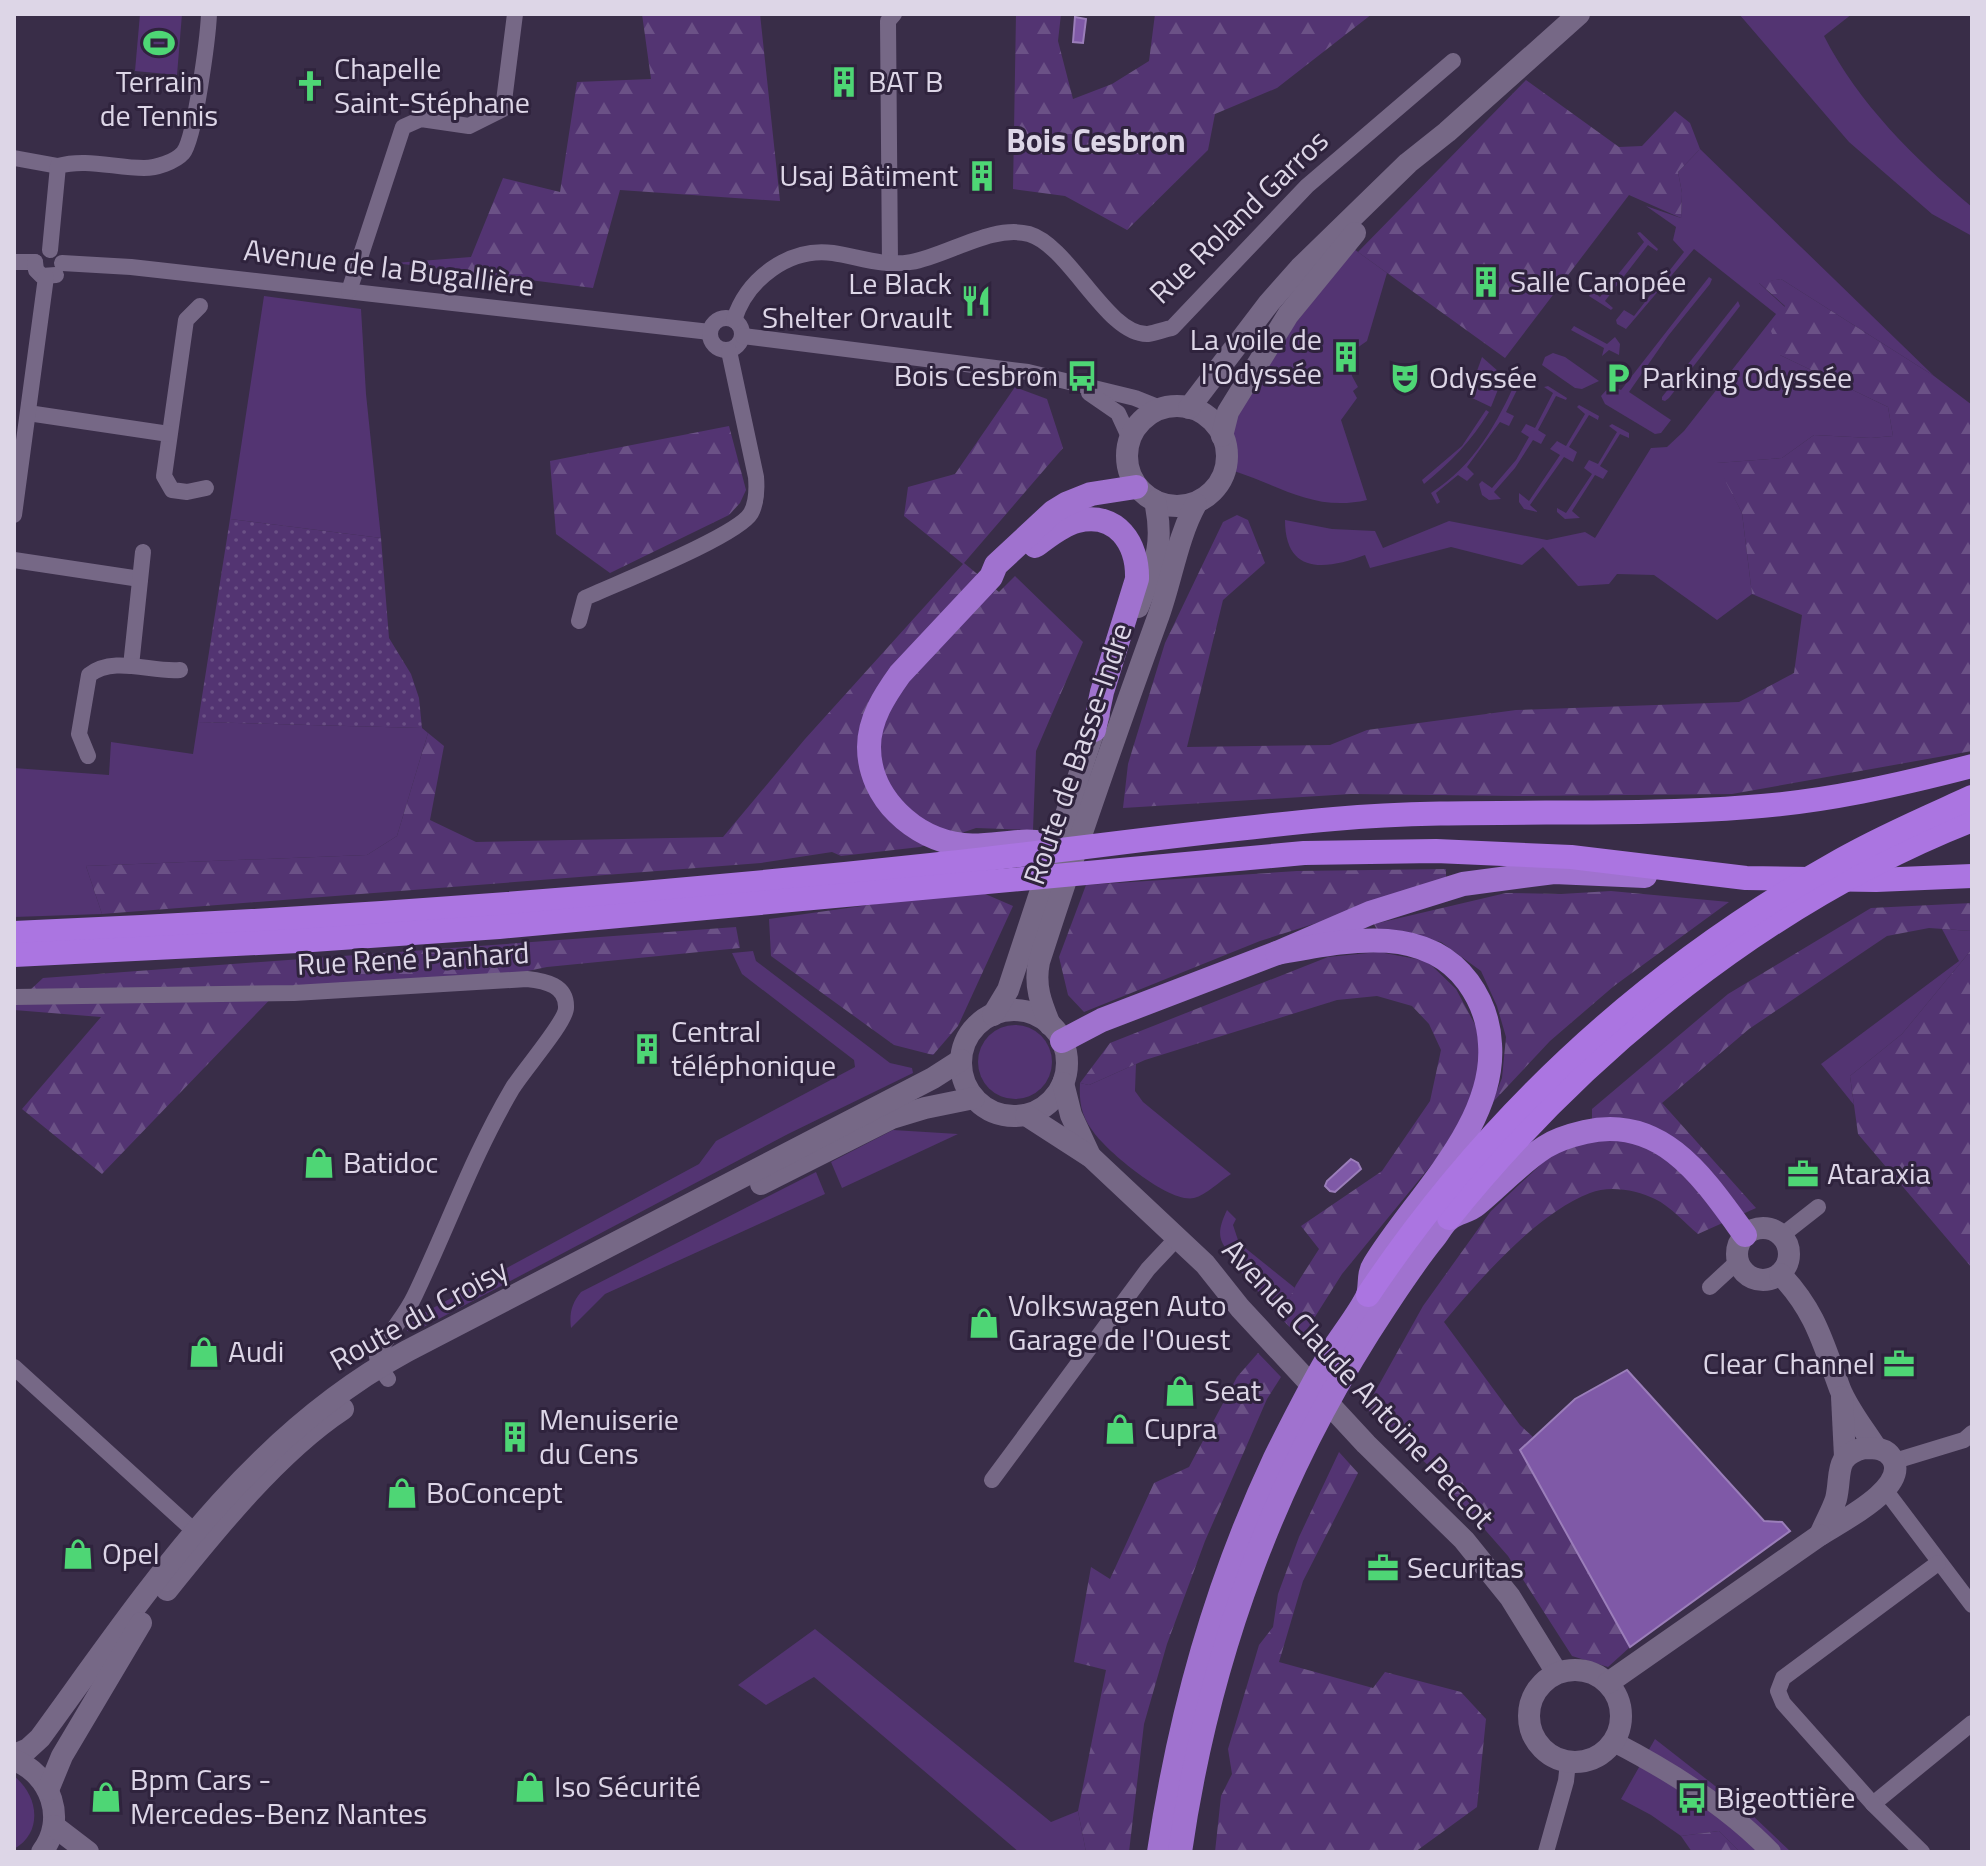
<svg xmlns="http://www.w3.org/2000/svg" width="1986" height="1866" viewBox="0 0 1986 1866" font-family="'Titillium Web',sans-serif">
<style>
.grass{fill:#533472}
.forest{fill:url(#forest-firs)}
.garden{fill:url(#garden-dots)}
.water{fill:#7f59a7;stroke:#9b7eba;stroke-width:2}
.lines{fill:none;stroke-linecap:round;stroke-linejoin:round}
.minor{stroke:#766886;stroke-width:16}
.tertiary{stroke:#766886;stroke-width:20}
.secondary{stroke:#766886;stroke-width:22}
.trunk{stroke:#a072cf;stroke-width:24}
.motorway{stroke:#ab75e1;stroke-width:24}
.labels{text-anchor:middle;stroke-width:6;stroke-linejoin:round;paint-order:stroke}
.poi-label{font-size:30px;fill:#ddd6e7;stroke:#2f233d;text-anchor:start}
.street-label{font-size:30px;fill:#ddd6e7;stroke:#2f233d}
.neighbourhood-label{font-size:32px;font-weight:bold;fill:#ddd6e7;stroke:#2f233d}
</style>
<defs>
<pattern id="forest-firs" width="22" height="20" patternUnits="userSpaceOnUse" patternTransform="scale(2)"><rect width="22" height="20" fill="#533472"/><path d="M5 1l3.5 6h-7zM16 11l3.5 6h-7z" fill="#6b5186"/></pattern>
<pattern id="garden-dots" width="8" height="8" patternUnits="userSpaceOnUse" patternTransform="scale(2)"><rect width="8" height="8" fill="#533472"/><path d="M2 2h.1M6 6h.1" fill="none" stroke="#6b5186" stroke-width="1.8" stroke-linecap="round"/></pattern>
</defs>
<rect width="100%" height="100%" fill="#392d48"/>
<g class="grass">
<polygon points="140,14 182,14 177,75 135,71"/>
<path d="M1739,14h113l-28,22c34,67 91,123 148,171v29l-40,-22 -83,-72z"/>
<path d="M1700,149l234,227 -153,-97 -22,4 26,24 -5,48 108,52 5,29 -22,2 -57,-3 -32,23 -65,5 25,50 10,81 -35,26 -63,-45 -37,-1 -8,10 -31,2 -35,-39 -21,18 -71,-18 -81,21 -5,-13c-39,15 -80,20 -80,-35l47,9 43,2 8,17 66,-27 98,19 38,-8 10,6 56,-90 16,-1 17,-16 92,-117 -82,-65 -68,80 -9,-5 -1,-4 8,-10 10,6 50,-64 -11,-12 3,-13 -30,-21 35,12 1,-25 -4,-21z"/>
<polygon points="1640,232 1658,249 1657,251 1648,245 1605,301 1613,308 1611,310 1589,296 1592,291 1600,297 1644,242 1637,233"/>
<path d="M1354,249l33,24 -20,68 -10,7 -7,15 2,13 6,11 -5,4 4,7 -16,22 26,80c-52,12 -86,-14 -133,-29l2,-15 -4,-29 40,-74z"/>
<polygon points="1709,277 1712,279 1710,284 1668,336 1629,392 1671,420 1661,433 1655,434 1605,404 1601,396 1610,386 1621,390"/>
<polygon points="264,296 361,309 366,394 381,538 230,519"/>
<polygon points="1738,301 1740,306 1669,398 1665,401 1662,400 1662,397"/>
<polygon points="1574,326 1607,344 1615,337 1620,344 1619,355 1609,350 1602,356 1604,348 1571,330"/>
<polygon points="1553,353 1565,357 1599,381 1582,389 1575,388 1542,365 1545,357"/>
<polygon points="1482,357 1499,372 1499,387 1491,407 1468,396"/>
<path d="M1529,372l3,4v6l-9,-4 -17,34 8,4 -5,10 -9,-4 -33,45 7,7 -7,7 -9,-6 -22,18 4,9 -3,2 -6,-11c44,-28 66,-70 87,-116l2,-4z"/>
<polygon points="1548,386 1567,398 1566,400 1556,396 1538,430 1546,435 1541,444 1533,440 1515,468 1494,492 1501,499 1489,500 1482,495 1479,484 1482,481 1492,488 1516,460 1529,437 1521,432 1526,424 1535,428 1553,393 1544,387"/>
<polygon points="1579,405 1599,416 1598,420 1589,415 1569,447 1577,452 1573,462 1564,457 1530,505 1538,512 1524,509 1519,502 1519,493 1529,501 1560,455 1550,449 1557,441 1566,446 1585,414 1577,407"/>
<path d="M1486,410l3,2c-18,29 -38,50 -65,72l-2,-4 40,-34z"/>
<polygon points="1612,424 1629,433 1629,438 1620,434 1600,466 1608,471 1603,479 1595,475 1572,511 1580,518 1565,519 1557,512 1557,508 1566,513 1592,474 1584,468 1589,460 1598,464 1617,432 1609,426"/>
<polygon points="198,722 422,728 428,733 397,836 367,855 86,866 102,914 14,917 14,768 109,775 111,742 193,754"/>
<polygon points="1942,929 1972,931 1972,949 1902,1034 1850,1076 1854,1105 1821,1064 1959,961"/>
<polygon points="753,951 756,961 890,1063 912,1068 913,1073 788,1134 414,1332 407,1331 407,1327 420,1315 699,1164 716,1141 855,1067 854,1060 742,974 732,953"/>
<circle cx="1015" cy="1062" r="37"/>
<path d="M1136,1064l-1,27 8,11 88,72c-11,7 -25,21 -37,24 -25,6 -89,-48 -102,-68 -11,-15 -13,-29 -12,-47l9,2z"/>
<polygon points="893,1130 958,1134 842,1188 831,1162"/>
<path d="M816,1172l9,22 -220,100 -34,34c-2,-15 1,-25 10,-36z"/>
<path d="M1227,1210l9,9 -3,6 6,18 56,45 -15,29 -39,-45 4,-4c-22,-22 -33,-27 -18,-58z"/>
<polygon points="815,1629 1051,1822 1078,1811 1086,1852 1019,1852 814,1677 766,1705 738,1685"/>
<polygon points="1655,1739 1751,1814 1791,1852 1740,1852 1719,1831 1681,1836 1651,1815 1621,1799"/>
<path d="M14,1776c24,19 30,56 0,73z"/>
</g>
<g class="forest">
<polygon points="642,14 760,14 780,201 620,190 593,288 395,263 471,257 503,178 560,192 577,82 651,79"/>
<polygon points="1016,14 1061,14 1058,41 1073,99 1112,84 1149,61 1155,14 1372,14 1277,88 1215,114 1208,150 1127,230 1065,196 1013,189"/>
<polygon points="1526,80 1619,147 1642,146 1675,111 1690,123 1700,149 1678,172 1682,193 1681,218 1629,195 1505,358 1358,252"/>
<polygon points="1781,279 1934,376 1972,405 1972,751 1732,794 1518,796 1351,794 1123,808 1128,764 1165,643 1223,522 1237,515 1248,520 1265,563 1223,600 1187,747 1330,745 1367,730 1516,710 1739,702 1794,673 1802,615 1752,594 1742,513 1716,463 1782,458 1814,435 1871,438 1893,436 1888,407 1780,355 1771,331 1785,306 1758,282"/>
<polygon points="1015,387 1047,399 1063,448 964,563 999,592 1015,576 1083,642 1036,751 1033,830 976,828 920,847 841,856 832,852 761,863 102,914 86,866 367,855 397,836 428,733 444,746 430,820 476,842 723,837 805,739 963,564 904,516 908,487 955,474"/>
<polygon points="729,426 746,490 740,503 729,515 610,573 556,534 550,461"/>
<polygon points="1446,869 1446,882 1260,941 1084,1012 1068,995 1059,957 1086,885 1297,871"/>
<polygon points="976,890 1013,906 958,1026 933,1055 894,1045 771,956 769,919"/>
<polygon points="1611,891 1729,902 1614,986 1550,1041 1492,1103 1502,1078 1506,1037 1497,1006 1481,971 1441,942 1377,930 1374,924 1506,893 1561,894"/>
<path d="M1972,903v28l-43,-3 -42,8 -138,93 -87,74 94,105 -58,26c-13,-11 -28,-28 -43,-35 -18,-9 -46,-14 -65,-6 -54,21 -109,85 -146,129l76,103 13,12 -12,13 109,197 -22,20 -36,-11 -64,-100 -78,-89 -64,-59 57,-102 68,-95 61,-57 40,-15v-30l136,-115 143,-86z"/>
<polygon points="736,927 740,948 547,967 518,973 282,987 102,1174 22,1109 101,1017 14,1010 14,1005 43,978"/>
<polygon points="1972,949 1972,1268 1858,1134 1850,1076 1902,1034"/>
<polygon points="1379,952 1427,961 1456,989 1479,1032 1480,1073 1466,1111 1437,1158 1342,1274 1301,1339 1280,1317 1296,1285 1319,1249 1301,1226 1382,1171 1430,1101 1441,1050 1429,1024 1412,1006 1377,996 1337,1000 1145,1060 1089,1085 1080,1083 1110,1043 1328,957"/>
<polygon points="1258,1353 1281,1377 1267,1399 1205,1541 1167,1644 1144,1724 1129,1852 1086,1852 1078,1811 1106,1670 1074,1662 1091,1567 1110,1579 1154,1483 1189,1467 1237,1377"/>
<polygon points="1339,1452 1358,1473 1303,1581 1279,1662 1373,1688 1385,1672 1461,1692 1486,1719 1477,1807 1415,1852 1215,1852 1221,1796 1232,1774 1228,1749 1259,1645 1273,1627 1278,1594 1299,1537"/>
<polygon points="1719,1831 1740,1852 1692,1852 1681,1836"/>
</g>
<polygon class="garden" points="230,519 381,538 389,638 411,674 419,698 422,728 198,722"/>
<g class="water">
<polygon points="1075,17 1086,19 1083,43 1073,42"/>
<polygon points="1351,1159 1358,1163 1361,1169 1335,1192 1330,1191 1325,1186 1327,1181"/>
<polygon points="1627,1370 1764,1521 1782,1522 1790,1531 1630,1647 1520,1450 1575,1399"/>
</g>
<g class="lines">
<g class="minor">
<polyline points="14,158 58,166"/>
<path d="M50,250l8,-84c28,-8 57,2 86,2 12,0 31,-6 39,-15 12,-14 25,-117 26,-139"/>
<polyline points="14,262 35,262"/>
<polyline points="35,262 36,270 42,276 56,275"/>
<polyline points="62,263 131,267 710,332"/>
<polyline points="890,264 888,21 894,14"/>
<polyline points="349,291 403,127 421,119 469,126 503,109 515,14"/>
<polyline points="200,306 186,320 164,476 172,490 187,492 206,488"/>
<circle cx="726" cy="334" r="16"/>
<path d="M734,320c13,-41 55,-73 99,-67 26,4 51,14 78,9 36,-6 81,-38 118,-28 41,12 78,102 119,100 8,-1 17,-5 24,-6l135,-142 146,-125"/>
<polyline points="743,336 1028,372 1135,398 1160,408"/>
<polyline points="1089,393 1118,413 1130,439"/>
<polyline points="28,413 169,434"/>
<polyline points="14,515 46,277"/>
<polyline points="14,560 140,579"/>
<path d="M579,621l6,-23c30,-14 153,-62 166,-85 6,-11 6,-24 5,-36l-27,-126"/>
<polyline points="131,666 143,552"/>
<path d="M88,756l-9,-22 10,-59c25,-20 63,-2 91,-5"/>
<path d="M14,997l280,-4 233,-14c18,2 40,6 39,29 0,14 -44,64 -54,81 -39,66 -64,137 -97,206 -10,22 -28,39 -38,62l2,9 9,13"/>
<polyline points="1781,1236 1818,1207"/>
<polyline points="1710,1287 1737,1262"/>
<polyline points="14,1367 202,1538"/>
<polyline points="1895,1461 1964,1440 1972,1433"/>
<polyline points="992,1480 1148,1269 1178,1237"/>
<polyline points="1886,1491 1972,1605"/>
<polyline points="1873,1804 1972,1723"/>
<polyline points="1546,1852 1566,1781 1568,1762"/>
<polyline points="1922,1852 1873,1804 1783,1703 1778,1691 1783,1678 1938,1563"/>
</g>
<path class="tertiary" d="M1614,1742c56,29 113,64 157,110"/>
<g class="secondary">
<circle cx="1177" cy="456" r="50"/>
<polyline points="1189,408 1269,303 1300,268 1408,163 1447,132 1579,14"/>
<polyline points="1222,436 1228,412 1288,315 1355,233"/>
<path d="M1138,607c16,-42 27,-60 17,-106"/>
<circle cx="1014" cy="1063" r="53"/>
<polyline points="993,1015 1008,990 1099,715"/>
<path d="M1050,1025c-9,-22 -16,-39 -11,-63 37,-115 77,-229 118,-342 14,-37 20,-82 39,-116"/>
<polyline points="1063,1083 1071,1115 1090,1156"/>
<polyline points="1026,1115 1091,1157 1205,1264 1240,1308 1366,1444 1464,1540 1510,1597 1557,1673"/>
<polyline points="761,1184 892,1118 925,1108 974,1098"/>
<circle cx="1763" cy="1254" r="26"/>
<path d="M1780,1274c35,36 43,69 60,115 8,20 24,40 36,59"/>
<polyline points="1842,1397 1845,1457"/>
<path d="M1864,1448c11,0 22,0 28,10 19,29 -52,64 -72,77 5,-12 12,-24 16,-36 6,-25 -3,-43 28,-51z"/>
<path d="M167,1590c49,-61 111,-138 176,-181"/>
<circle cx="1575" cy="1716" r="46"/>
<polyline points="1608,1683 1820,1535"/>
<path d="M14,1755l14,-6 12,-11c105,-144 206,-300 367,-387l526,-273 28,-18"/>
<path d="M14,1760c37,14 53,60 28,92"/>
<polyline points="48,1790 62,1756 141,1623"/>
<polyline points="54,1826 88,1852"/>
</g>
<g class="trunk">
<path d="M1035,546c13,-9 26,-21 42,-25 40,-10 61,23 60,58l-35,113 -8,38"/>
<path d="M1043,843c-25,-5 -54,5 -80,2 -49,-6 -94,-47 -94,-98 0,-28 16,-52 31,-73l91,-97 5,-12 57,-53 13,-8 25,-10 45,-7"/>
<polyline points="1062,1041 1102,1020 1277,953 1370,913 1463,884 1554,872 1645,876"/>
<path d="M1159,1852c21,-139 56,-266 116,-394 18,-36 36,-72 57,-107 10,-16 29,-40 36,-56 3,-10 0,-21 6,-30 39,-65 122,-139 116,-221 -1,-22 -9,-44 -22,-62 -45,-61 -128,-40 -191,-29"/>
<path d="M1180,1852c28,-195 96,-381 205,-545 16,-24 31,-47 49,-69 5,-6 9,-15 15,-19 7,-7 19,-7 27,-14 23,-19 44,-42 69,-58 11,-7 27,-12 40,-15 78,-18 120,48 160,103"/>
</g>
<g class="motorway">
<path d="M14,933c306,-13 612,-35 917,-68 134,-14 268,-34 403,-46 138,-12 277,-1 415,-12 75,-5 150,-22 223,-41"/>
<polyline points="14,955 298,941 499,927 1304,853 1436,851 1571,857 1746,878 1876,880 1972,876"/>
<path d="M1449,1218c136,-169 320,-318 523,-398"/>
<path d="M1368,1295c122,-182 282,-328 473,-435 42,-24 87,-43 131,-63"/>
</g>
</g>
<defs>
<symbol id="stadium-bare" viewBox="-9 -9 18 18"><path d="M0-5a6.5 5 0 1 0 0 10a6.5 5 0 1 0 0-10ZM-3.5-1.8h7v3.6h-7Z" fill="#4ed675" stroke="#2f233d" stroke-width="2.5" paint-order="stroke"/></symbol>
<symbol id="building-bare" viewBox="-9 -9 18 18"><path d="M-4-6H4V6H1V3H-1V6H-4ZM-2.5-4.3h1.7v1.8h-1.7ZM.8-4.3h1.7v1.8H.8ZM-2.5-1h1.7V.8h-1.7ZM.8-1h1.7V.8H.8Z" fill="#4ed675" stroke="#2f233d" stroke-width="2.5" paint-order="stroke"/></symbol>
<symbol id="church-bare" viewBox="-9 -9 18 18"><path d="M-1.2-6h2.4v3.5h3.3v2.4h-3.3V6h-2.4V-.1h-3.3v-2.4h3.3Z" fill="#4ed675" stroke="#2f233d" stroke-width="2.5" paint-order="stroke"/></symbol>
<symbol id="restaurant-bare" viewBox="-9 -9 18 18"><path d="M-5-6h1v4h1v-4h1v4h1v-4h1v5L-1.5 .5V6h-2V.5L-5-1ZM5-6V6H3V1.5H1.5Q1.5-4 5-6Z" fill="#4ed675" stroke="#2f233d" stroke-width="2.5" paint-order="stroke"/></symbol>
<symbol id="bus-bare" viewBox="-9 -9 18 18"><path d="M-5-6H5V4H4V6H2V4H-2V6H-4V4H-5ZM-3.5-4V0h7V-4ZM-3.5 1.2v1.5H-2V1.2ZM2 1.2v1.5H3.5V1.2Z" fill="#4ed675" stroke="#2f233d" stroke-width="2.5" paint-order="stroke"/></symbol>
<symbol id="theatre-bare" viewBox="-9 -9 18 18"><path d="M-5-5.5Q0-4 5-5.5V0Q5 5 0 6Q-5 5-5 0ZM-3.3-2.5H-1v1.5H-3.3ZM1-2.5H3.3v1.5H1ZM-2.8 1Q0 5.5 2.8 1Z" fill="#4ed675" stroke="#2f233d" stroke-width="2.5" paint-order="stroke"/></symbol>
<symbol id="parking-bare" viewBox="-9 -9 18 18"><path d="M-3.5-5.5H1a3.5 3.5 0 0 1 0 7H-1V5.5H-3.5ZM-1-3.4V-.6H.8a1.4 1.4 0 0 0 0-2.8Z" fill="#4ed675" stroke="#2f233d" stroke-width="2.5" paint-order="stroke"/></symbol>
<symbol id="shop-bare" viewBox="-9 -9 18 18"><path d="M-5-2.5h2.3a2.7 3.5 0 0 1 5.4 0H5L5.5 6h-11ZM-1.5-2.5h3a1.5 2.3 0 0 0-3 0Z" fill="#4ed675" stroke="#2f233d" stroke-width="2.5" paint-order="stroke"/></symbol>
<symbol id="office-bare" viewBox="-9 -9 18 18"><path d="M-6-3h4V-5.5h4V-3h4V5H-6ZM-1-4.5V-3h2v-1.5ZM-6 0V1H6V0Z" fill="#4ed675" stroke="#2f233d" stroke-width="2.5" paint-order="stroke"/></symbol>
</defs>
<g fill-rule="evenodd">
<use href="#stadium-bare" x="137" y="21" width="44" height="44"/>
<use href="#building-bare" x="822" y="60" width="44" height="44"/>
<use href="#church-bare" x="288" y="64" width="44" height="44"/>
<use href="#building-bare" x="960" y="154" width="44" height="44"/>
<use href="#building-bare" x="1464" y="260" width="44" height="44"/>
<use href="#restaurant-bare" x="954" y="279" width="44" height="44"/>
<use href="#building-bare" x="1324" y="335" width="44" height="44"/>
<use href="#bus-bare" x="1060" y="354" width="44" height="44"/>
<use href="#theatre-bare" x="1383" y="356" width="44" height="44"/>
<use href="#parking-bare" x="1596" y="356" width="44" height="44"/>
<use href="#building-bare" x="625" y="1027" width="44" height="44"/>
<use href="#shop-bare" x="297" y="1141" width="44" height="44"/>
<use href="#office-bare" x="1781" y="1152" width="44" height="44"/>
<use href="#shop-bare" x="962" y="1301" width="44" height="44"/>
<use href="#shop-bare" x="182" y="1330" width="44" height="44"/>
<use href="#office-bare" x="1877" y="1342" width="44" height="44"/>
<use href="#shop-bare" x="1158" y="1369" width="44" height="44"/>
<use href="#shop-bare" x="1098" y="1407" width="44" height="44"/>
<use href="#building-bare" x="493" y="1415" width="44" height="44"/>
<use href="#shop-bare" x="380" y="1471" width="44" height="44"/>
<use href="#shop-bare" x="56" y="1532" width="44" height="44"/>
<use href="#office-bare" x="1361" y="1546" width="44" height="44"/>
<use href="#shop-bare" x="508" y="1765" width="44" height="44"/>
<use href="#shop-bare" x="84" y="1775" width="44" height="44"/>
<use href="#bus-bare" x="1670" y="1776" width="44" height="44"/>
</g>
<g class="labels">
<g class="poi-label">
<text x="334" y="79">Chapelle<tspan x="334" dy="34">Saint-Stéphane</tspan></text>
<text x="159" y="92" text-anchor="middle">Terrain<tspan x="159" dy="34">de Tennis</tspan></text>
<text x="868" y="92">BAT B</text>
<text x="958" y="186" text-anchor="end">Usaj Bâtiment</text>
<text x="1510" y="292">Salle Canopée</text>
<text x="952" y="294" text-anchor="end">Le Black<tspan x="952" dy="34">Shelter Orvault</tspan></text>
<text x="1322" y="350" text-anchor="end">La voile de<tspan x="1322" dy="34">l'Odyssée</tspan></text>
<text x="1058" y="386" text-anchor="end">Bois Cesbron</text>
<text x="1429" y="388">Odyssée</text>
<text x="1642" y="388">Parking Odyssée</text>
<text x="671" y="1042">Central<tspan x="671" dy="34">téléphonique</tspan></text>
<text x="343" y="1173">Batidoc</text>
<text x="1827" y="1184">Ataraxia</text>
<text x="1008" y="1316">Volkswagen Auto<tspan x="1008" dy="34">Garage de l'Ouest</tspan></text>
<text x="228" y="1362">Audi</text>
<text x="1875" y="1374" text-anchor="end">Clear Channel</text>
<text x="1204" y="1401">Seat</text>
<text x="539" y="1430">Menuiserie<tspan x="539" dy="34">du Cens</tspan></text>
<text x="1144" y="1439">Cupra</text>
<text x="426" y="1503">BoConcept</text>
<text x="102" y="1564">Opel</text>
<text x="1407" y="1578">Securitas</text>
<text x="130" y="1790">Bpm Cars -<tspan x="130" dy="34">Mercedes-Benz Nantes</tspan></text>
<text x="554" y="1797">Iso Sécurité</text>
<text x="1716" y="1808">Bigeottière</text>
</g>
<g class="street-label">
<text transform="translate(1239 217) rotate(-44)" y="10">Rue Roland Garros</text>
<text transform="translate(389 268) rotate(7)" y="10">Avenue de la Bugallière</text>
<text transform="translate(1078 754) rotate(-71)" y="10">Route de Basse-Indre</text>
<text transform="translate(413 959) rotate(-3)" y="10">Rue René Panhard</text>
<text transform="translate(419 1315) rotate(-29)" y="10">Route du Croisy</text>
<text transform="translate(1358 1384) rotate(47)" y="10">Avenue Claude Antoine Peccot</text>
</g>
<g class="neighbourhood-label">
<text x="1096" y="152">Bois Cesbron</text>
</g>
</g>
<rect width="1986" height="1866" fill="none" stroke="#ddd6e7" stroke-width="32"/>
</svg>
